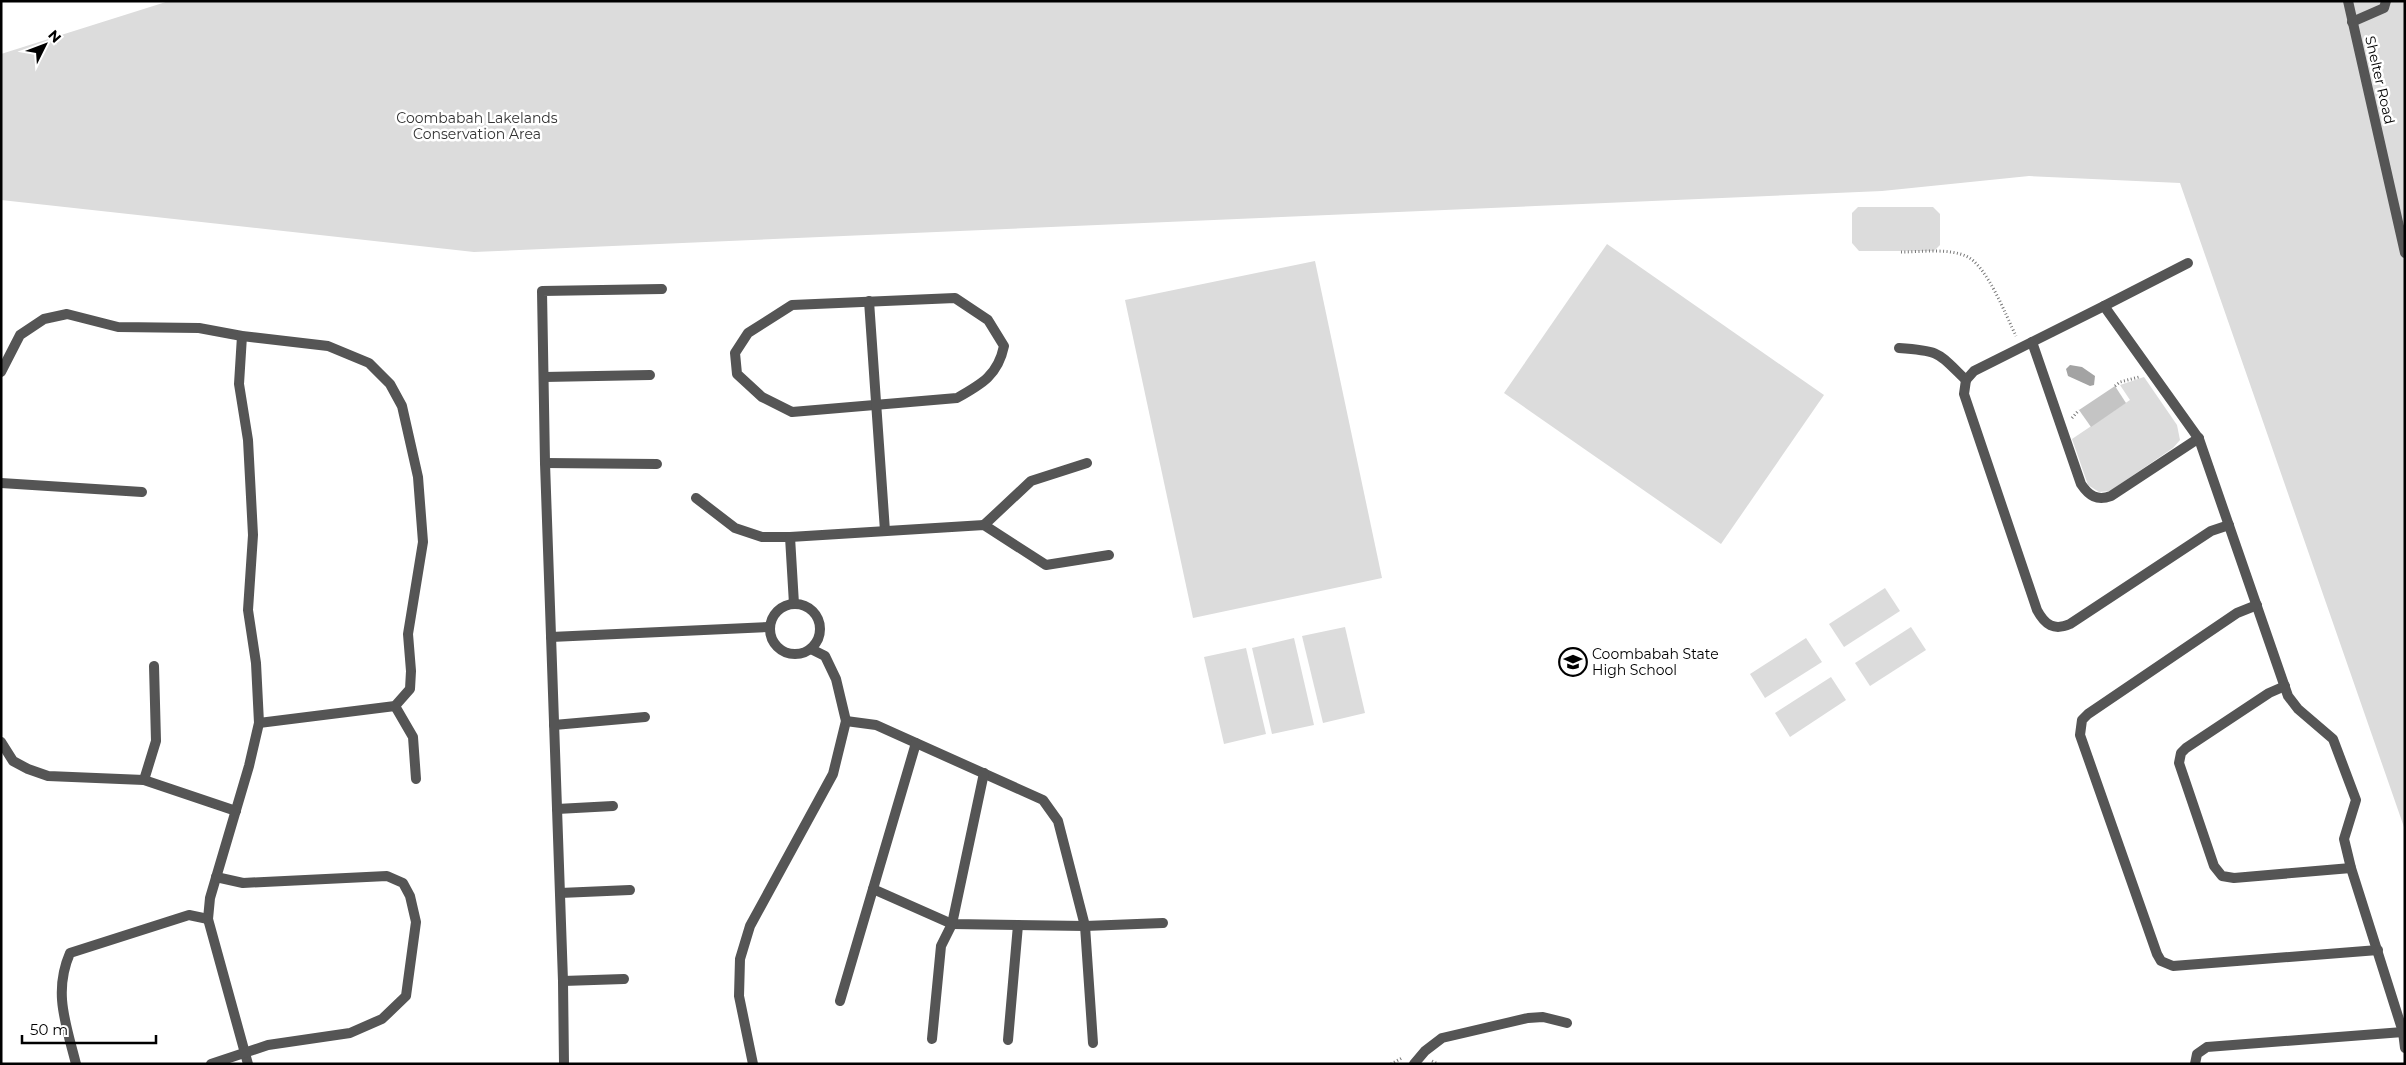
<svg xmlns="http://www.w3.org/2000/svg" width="2406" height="1065" viewBox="0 0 2406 1065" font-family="Montserrat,sans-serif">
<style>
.green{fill:#dcdcdc}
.water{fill:#a3a3a3}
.building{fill:#c4c4c4}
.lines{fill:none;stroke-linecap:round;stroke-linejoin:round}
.path{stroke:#777;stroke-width:3;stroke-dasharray:1 2.5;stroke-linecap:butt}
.service{stroke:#555;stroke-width:10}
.minor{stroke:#555;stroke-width:10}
.labels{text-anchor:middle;stroke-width:5;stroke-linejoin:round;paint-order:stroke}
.street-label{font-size:14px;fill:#000;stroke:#fff}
.park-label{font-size:14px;fill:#333;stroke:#fff}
.poi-label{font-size:14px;fill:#000;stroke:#fff;text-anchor:start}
</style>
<rect width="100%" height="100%" fill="#fff"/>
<g class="green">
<polygon points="169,1 2405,1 2405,830 2180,183 2029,176 1882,191 474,252 1,200 1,54"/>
<polygon points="1858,207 1933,207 1940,214 1940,245 1934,251 1859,251 1852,243 1852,213"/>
<polygon points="1607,244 1824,395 1721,544 1504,393"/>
<polygon points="1315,261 1382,578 1193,618 1125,300"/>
<polygon points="2144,377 2177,425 2180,440 2173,448 2110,491 2099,492 2088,485 2072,439 2130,400 2120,385"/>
<polygon points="1885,588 1900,611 1844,647 1829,624"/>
<polygon points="1345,627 1365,713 1323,723 1302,636"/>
<polygon points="1911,627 1926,650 1870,686 1855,663"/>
<polygon points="1294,638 1314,725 1272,734 1252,648"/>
<polygon points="1806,638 1822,662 1765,698 1750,674"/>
<polygon points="1246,648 1266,734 1224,744 1204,657"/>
<polygon points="1831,677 1846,700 1790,737 1775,713"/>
</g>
<polygon class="water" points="2070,365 2082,367 2095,376 2094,385 2090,386 2068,376 2066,369"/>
<polygon class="building" points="2115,386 2126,403 2091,427 2079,410"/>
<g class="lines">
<g class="path">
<path d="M1901,252c20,0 46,-4 65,4 21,9 40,60 50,80"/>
<polyline points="2115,386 2120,382 2139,377"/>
<polyline points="2072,418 2079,410"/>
<polyline points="1432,1061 1438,1064"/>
<polyline points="1391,1064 1402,1058"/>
</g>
<g class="service">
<polyline points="2352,22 2384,8 2386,1"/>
<path d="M955,298l33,22 16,26c-6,29 -22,38 -47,52l-165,14 -30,-15 -25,-23 -2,-21 13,-20 44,-28z"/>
<polyline points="869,301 885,531"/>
<polyline points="242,336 239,384 248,440 253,535 248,610 256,663 259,723 249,766 210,898 208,919 248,1064"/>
<polyline points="1,372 20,335 44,319 67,314 118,327 199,328 242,336 328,346 369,363 390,384 402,406 418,477 423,542 408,634 411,671 410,689 395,706 259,723"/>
<polyline points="544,377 650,375"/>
<polyline points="545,463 657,464"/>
<polyline points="1,483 142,492"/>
<polyline points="696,498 735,528 762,537 790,537 984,525 1046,565 1109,555"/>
<polyline points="984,525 1031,481 1087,463"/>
<polyline points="790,537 794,604"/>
<circle cx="795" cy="629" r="25"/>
<polyline points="551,637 770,627"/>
<polyline points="395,706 413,737 416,779"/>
<polyline points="846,721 876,725 1043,800 1058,821 1085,926 1093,1043"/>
<polyline points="554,725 645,717"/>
<polyline points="1,742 13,761 28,769 48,776 144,780 236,811"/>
<polyline points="144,780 156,741 154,666"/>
<polyline points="557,809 613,806"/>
<polyline points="873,889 952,924 1085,926 1163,923"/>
<polyline points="560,893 630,890"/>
<polyline points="563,981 624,979"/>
<polyline points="840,1001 916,743"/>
<polyline points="932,1039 941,946 952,924 984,773"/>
<polyline points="1008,1040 1018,925"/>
<path d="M76,1064c-10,-40 -23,-72 -6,-111l119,-38 19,4"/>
<polyline points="211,1064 268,1045 350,1033 382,1019 406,996 416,922 410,896 403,883 387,876 243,883 216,877"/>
<polyline points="564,1064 563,981 545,463 542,291 662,289"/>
<polyline points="753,1064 739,996 740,959 750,926 833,774 846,721 836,679 825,656 811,649"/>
<polyline points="1414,1064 1425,1051 1442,1038 1528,1018 1543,1017 1567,1023"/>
</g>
<g class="minor">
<polyline points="2348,1 2405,253"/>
<polyline points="2104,306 2188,263"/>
<path d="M2032,342l49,142c8,12 16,17 30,12l88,-58"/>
<path d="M1899,348c42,3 38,4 67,32l8,-9 130,-65 95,133 89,257 10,13 35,30 23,61 -12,39 7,29 52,164 2,16"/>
<path d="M1966,380l-2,14 73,216c8,15 17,21 33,14l141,-93 18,-6"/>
<polyline points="2257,605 2237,613 2088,714 2082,720 2080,735 2157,954 2161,961 2173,966 2378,950"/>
<polyline points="2285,686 2269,693 2186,748 2181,753 2179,763 2214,866 2222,876 2234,878 2351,868"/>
<polyline points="2195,1064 2197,1054 2207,1047 2403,1032"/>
</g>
</g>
<defs>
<symbol id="school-ring" viewBox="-11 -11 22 22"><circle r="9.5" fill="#fff" stroke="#000" stroke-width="1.5"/><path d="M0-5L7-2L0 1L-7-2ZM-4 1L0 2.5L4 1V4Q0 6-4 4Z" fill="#000"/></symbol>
</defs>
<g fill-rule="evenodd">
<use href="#school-ring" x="1557" y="646" width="32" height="32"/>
</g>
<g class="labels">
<g class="street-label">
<text transform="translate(2380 80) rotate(77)" y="5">Shelter Road</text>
</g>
<g class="park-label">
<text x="477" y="123">Coombabah Lakelands<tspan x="477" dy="16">Conservation Area</tspan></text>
</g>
<g class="poi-label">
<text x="1592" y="659">Coombabah State<tspan x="1592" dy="16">High School</tspan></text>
</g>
</g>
<rect width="2406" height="1065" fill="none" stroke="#000000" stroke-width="5"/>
<g transform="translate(45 45) rotate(48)" stroke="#ffffff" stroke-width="4" paint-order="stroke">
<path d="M0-4L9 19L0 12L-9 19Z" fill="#000000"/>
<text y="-8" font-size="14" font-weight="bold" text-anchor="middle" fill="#000000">N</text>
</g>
<path d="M22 1035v8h134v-8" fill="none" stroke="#000000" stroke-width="2.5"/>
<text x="30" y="1035" font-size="15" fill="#000000" stroke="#ffffff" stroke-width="4" paint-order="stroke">50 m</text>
</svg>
